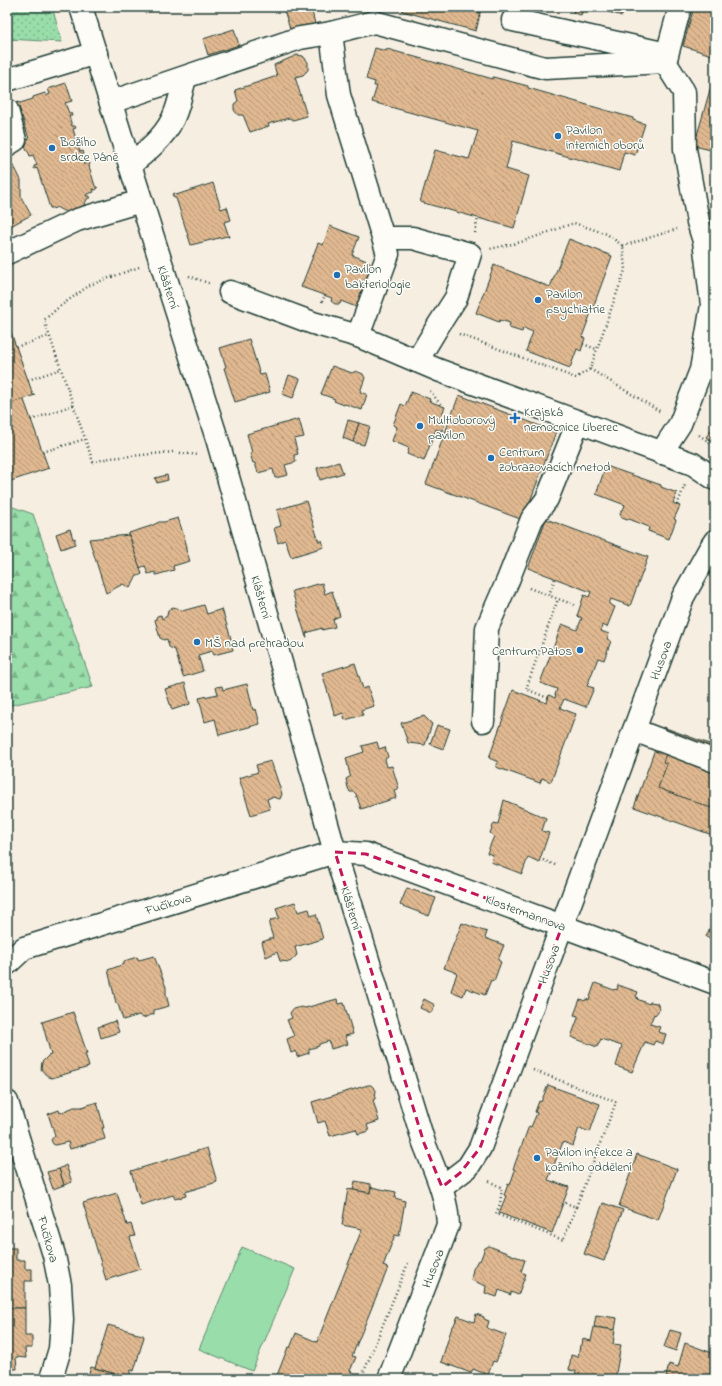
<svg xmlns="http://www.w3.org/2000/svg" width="722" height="1386" viewBox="0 0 722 1386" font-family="'Indie Flower',sans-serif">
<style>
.grass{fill:url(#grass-dots);stroke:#5c8d6f}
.forest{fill:url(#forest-firs);stroke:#5c8d6f}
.garden{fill:#9da;stroke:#5c8d6f}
.building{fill:url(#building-back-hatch);stroke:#1f3d34}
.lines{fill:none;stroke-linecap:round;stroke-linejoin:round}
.minor-casing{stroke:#1f3d34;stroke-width:25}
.path{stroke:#1f3d34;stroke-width:2.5;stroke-dasharray:1 3;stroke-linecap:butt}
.minor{stroke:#fdfcf7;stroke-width:22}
.marked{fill:none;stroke:#c2185b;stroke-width:3;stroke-dasharray:8 5;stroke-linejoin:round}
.poi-dot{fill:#1f6fb2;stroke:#fdfcf7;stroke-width:1.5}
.labels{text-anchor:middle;stroke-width:3;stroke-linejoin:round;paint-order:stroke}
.poi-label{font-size:13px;fill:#1f3d34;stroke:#fdfcf7;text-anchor:start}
.street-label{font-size:13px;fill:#1f3d34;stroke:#fdfcf7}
</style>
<defs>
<pattern id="grass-dots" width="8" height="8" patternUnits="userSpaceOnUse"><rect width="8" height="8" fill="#9da"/><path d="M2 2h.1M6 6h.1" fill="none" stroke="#7cb48b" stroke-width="1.8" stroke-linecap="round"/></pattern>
<pattern id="forest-firs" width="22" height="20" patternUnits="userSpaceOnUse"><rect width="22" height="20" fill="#9da"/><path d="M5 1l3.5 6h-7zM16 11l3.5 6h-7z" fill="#7cb48b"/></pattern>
<pattern id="building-back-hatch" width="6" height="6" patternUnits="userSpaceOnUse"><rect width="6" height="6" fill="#e0b890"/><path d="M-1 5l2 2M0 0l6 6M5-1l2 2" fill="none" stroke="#b59776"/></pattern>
</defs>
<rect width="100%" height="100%" fill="#f7eee2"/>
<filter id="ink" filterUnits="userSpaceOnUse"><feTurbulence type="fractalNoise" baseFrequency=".025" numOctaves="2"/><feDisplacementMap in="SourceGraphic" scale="8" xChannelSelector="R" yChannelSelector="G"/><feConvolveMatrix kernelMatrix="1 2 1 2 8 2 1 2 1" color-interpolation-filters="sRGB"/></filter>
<g filter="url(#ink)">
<polygon class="grass" points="7,7 52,7 62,42 7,39"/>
<polygon class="forest" points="7,505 33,514 93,687 7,706"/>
<polygon class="garden" points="242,1247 295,1269 252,1371 199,1349"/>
<g class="building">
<polygon points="143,7 163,7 163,8 145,13"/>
<polygon points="283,7 311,7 315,24 291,32"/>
<polygon points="404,7 480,7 478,13 480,13 476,31 402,11"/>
<polygon points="550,7 562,7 561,10"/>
<polygon points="575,7 584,7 581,15 573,13"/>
<polygon points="592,7 625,7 622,16"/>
<polygon points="694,7 715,7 715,56 683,46"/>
<polygon points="234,29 239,45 208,55 203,39"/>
<polygon points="375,48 386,51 387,49 493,79 493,77 528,86 528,88 633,118 633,120 645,124 635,155 624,152 619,171 513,141 506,169 529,176 514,228 420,202 435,150 469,159 478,131 372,102 377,86 374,86 375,82 366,79"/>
<polygon points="297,55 303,56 308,62 308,70 303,75 295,77 307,116 293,120 289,118 268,124 269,126 250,132 243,115 238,115 234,110 234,104 238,101 235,90 277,76 274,65"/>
<polygon points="66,83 72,101 65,103 69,113 71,113 72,116 69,116 72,126 75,126 76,128 73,129 76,139 79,138 80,141 77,142 80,152 83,151 84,154 81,155 84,165 87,162 90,163 89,166 95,186 98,188 96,190 93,189 94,192 87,194 86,196 90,196 90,198 88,198 82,208 67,213 56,207 54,209 53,208 50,208 37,168 34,169 34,166 37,165 33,155 30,156 29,153 27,151 25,146 27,143 26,140 29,139 26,129 23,130 22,128 25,126 22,116 19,117 18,114 21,113 19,106 16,105 17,102 20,103 33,99 33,97 45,93 46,96 50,94 48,89"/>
<polygon points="711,86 715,87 715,151 694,146"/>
<polygon points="14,166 21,180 21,197 31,215 7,228 7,170"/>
<polygon points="213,183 221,209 227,207 231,220 224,222 229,237 228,237 227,236 191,245 176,198 174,198 172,194 175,193 176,195"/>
<polygon points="715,186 715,222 714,215 708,213"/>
<polygon points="330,226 359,237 352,255 372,263 356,307 341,301 340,304 335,304 331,301 332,298 301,287 318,243 323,245"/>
<polygon points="569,239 612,256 582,337 585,338 581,351 577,349 570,368 526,351 533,332 523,328 522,332 509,328 510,323 500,320 499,322 476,313 494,265 550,287"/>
<polygon points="11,326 9,327 28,380 33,395 35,395 7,405 7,327"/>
<polygon points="249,339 260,375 265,374 270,392 235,402 224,368 226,367 220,348"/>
<polygon points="332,366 352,373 356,371 363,374 365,378 360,392 367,394 362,410 345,404 344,405 334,401 335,399 321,394"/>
<polygon points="289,375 300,379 293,398 282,394"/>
<polygon points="411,392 430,399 429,401 445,407 440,419 446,421 442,431 436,429 424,461 407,454 409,448 392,441 397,427 393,425 401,404 405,406"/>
<polygon points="459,395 556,432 523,520 426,484"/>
<polygon points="25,398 24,400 48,467 49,468 8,482 9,481 7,476 7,405"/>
<polygon points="299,419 304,437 294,439 298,454 294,455 296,462 285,465 288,475 275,478 273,469 258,473 255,463 253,463 250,454 252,453 247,434"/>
<polygon points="348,420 359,423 353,442 343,438"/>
<polygon points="359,423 370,426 364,445 353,442"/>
<polygon points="715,425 715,443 706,437"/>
<polygon points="339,462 343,473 320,480 317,468"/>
<polygon points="606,466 661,485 661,487 677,493 673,503 680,506 674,519 676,520 669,539 648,531 649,527 629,519 627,520 622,518 620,514 622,509 624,508 625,505 596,494"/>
<polygon points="167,475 168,480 157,483 155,478"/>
<polygon points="306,501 319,542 322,540 324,547 291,557 285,540 278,543 274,528 281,526 277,510"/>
<polygon points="178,518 184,536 187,547 185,547 190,561 173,566 174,570 156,575 155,572 148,574 145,566 139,568 129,533 151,526 159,522 164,522"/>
<polygon points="546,519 648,557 630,606 611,599 609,604 615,607 607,627 602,625 601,631 609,634 607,639 611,641 604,660 598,658 587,686 594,688 586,707 564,699 560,708 576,714 551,782 542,778 540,783 496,767 498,762 489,758 513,690 547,703 549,695 555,698 556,696 555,695 557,689 540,683 562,624 577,630 582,618 577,616 584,595 589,597 591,592 528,568"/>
<polygon points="70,529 73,539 75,538 75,544 61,549 56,534"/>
<polygon points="129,535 142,574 136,577 130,588 123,584 106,593 89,539"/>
<polygon points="322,583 325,594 332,591 340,616 333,619 335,627 322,630 322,628 306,633 307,637 306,637 292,591"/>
<polygon points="204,605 207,614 222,609 232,642 233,645 232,645 233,650 214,655 212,651 198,655 203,671 183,677 175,650 169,647 167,639 164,640 160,638 155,620 157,616 161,615 162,619 167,616 168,610 173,607 177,608 182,611"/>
<polygon points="355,663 363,689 368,687 374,706 361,710 363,715 345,720 343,713 335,716 322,673"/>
<polygon points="185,683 190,704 172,710 165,689"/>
<polygon points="247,684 253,710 256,709 260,724 219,735 215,719 205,722 199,698 218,694 216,687 222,686 223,690"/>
<polygon points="424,716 432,724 425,745 408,743 401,723"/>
<polygon points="437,725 450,729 443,749 430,744"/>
<polygon points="663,727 715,746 715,836 634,807"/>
<polygon points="377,742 379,749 385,747 388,757 385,759 387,767 392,766 399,789 394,790 396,798 361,809 356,794 354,792 350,792 348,788 346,779 351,776 350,775 346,758 364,752 362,746"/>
<polygon points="667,751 715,769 715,798 711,808 658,788 667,764 663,762"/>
<polygon points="271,761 282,794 280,799 272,797 267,799 270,809 251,815 239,778 258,772 256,765"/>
<polygon points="504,800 546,818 542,831 549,833 539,862 528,857 522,874 491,862 493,855 487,853 494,836 490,833 494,823 498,824"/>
<polygon points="407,888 436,898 429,916 400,905"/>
<polygon points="295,902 298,912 309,909 311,916 316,914 323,939 295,947 297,955 290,962 280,961 277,952 266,957 262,942 273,938 269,925 271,920 279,918 276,908"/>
<polygon points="714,906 715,906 715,941 706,937 714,918 711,916"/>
<polygon points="462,923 487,932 485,938 504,945 498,960 501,962 494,981 491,980 485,995 466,988 463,996 451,991 457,973 444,968"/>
<polygon points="154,956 166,987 166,994 169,1006 154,1010 154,1014 143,1018 139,1015 123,1020 118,1004 116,1003 108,970 124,964 124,961 137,957 139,960"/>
<polygon points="595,983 614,990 615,989 617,990 618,985 638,992 636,997 638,998 637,999 649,1004 650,1002 657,1003 660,1009 655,1015 654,1014 650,1024 660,1027 658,1032 666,1034 663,1044 655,1041 653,1045 645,1042 632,1072 616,1066 622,1046 601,1039 597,1047 571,1037 578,1018 578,1016 574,1015 580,999 585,1001 586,999 589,1000"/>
<polygon points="337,999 338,1004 344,1003 353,1034 345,1036 348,1044 331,1049 329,1041 319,1044 319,1046 309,1049 309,1053 297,1057 296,1051 291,1053 287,1039 294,1036 287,1020 292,1018 290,1013 293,1009 301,1007 305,1008"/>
<polygon points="424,999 435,1005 431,1013 420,1008"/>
<polygon points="73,1012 87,1053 85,1053 89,1067 52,1078 49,1077 45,1074 41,1069 42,1062 48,1056 51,1055 42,1022"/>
<polygon points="115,1021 119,1032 101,1038 98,1027"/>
<polygon points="368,1085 371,1085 376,1090 375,1099 373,1100 379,1121 367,1125 369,1131 358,1134 356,1129 330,1136 325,1121 318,1123 312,1102"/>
<polygon points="548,1085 600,1104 590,1132 579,1128 573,1146 563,1142 548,1180 569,1187 552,1233 499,1213 506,1196 504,1195 506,1190 508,1184 510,1185 515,1170 513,1169 529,1126 531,1127 537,1113 535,1112 539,1101 541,1102"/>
<polygon points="97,1102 104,1128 102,1128 105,1139 70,1149 68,1142 55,1145 53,1144 51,1140 55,1135 48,1114 59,1110 60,1113 74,1107 82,1107"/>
<polygon points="207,1148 217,1182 185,1192 186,1196 175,1199 173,1195 141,1205 131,1171"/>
<polygon points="637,1154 677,1169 658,1220 619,1206"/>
<polygon points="66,1165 72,1182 64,1185 59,1169"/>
<polygon points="59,1169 64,1185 53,1189 47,1172"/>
<polygon points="355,1181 371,1184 370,1193 353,1190"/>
<polygon points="371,1187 396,1192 395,1198 405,1201 399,1236 395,1235 383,1266 388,1268 352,1356 356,1357 350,1371 352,1372 350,1379 278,1379 276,1378 288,1347 290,1348 296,1333 317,1342 362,1229 342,1225 348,1189 370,1193"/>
<polygon points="117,1193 127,1225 131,1224 135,1236 130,1237 140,1269 106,1280 83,1203"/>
<polygon points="603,1203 623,1210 604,1261 584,1254"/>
<polygon points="489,1246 525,1260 521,1272 526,1274 518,1295 511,1292 511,1295 499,1290 497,1297 485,1293 486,1286 471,1280 473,1269 478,1260 480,1261 485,1248"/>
<polygon points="7,1248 16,1248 16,1260 25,1260 25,1269 32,1269 32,1281 25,1281 25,1308 7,1308"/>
<polygon points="7,1308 25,1308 25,1336 32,1336 32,1348 25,1348 26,1358 16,1357 17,1369 7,1369"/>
<polygon points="476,1314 484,1317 484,1319 489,1321 487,1328 506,1335 496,1362 493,1361 488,1375 473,1369 471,1373 441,1362 452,1327 453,1327 458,1316 474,1322"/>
<polygon points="596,1315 617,1318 615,1330 594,1327"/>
<polygon points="108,1325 134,1332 134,1333 143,1335 144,1337 134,1371 131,1370 129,1378 95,1368"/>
<polygon points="594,1327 615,1330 613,1344 621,1345 615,1379 575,1379 576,1371 569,1370 571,1355 578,1357 580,1345 582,1345 583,1339 591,1341"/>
<polygon points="670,1330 681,1333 676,1351 664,1347"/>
<polygon points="685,1343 715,1354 715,1379 674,1379 666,1377 669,1364 678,1367"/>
<polygon points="91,1367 129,1378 128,1379 87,1379"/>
</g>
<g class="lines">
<defs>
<g id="minor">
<path d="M81,7l49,158 88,277 117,410 89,291c11,28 23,53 24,82l-59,154"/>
<polyline points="513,20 667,54"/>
<polyline points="331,33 339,95 388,254 358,336"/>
<polyline points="7,80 96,53"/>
<polyline points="111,102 300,38 331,33 374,22 545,68 665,62"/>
<polyline points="7,110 15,140 7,145"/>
<path d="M130,165c18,-15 38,-30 46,-54 4,-11 6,-22 9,-33"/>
<polyline points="384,238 413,238 470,254 456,298 438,326 417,361"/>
<polyline points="7,253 77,220 141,201"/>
<polyline points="230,292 313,323 358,336 438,370 693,464 715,479"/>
<polyline points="661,453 680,424 701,370 712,305 704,241 698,222 685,149 684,92 665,62 680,7"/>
<polyline points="483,721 487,628 508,580 532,519 547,499 578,422"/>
<polyline points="634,730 715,761"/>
<polyline points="7,964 24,948 335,852 366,854 562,926 715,983"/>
<polyline points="7,1102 54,1255 60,1285 62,1320 60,1349 51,1379"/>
<polyline points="442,1187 468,1167 480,1148 683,597 709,550 715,541"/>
</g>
</defs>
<use href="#minor" class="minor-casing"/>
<g class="path">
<polyline points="476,28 480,13 480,7"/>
<polyline points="709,155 714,157 711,166"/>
<polyline points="475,233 478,218"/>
<polyline points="623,246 677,229"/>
<polyline points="139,267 90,285 59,307 44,320 93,462 110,458 173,452 199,455"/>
<polyline points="189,276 211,284"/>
<polyline points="322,302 325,295"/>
<polyline points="459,334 576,378 590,369 625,270 623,246 607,234 574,223 521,242 490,249"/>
<polyline points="583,344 596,349"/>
<polyline points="16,347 49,336"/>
<polyline points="590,369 661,412"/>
<polyline points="28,380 61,369"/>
<polyline points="430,391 441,405"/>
<polyline points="31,420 73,405"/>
<polyline points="699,435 715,446"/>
<polyline points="43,452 85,439"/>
<polyline points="677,505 685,485"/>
<polyline points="529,588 577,606"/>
<polyline points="549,595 555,578"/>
<polyline points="548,698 526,689 558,599"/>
<polyline points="543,860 555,865"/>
<polyline points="533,1070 616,1102 576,1207 563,1202"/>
<polyline points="489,1181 502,1188 500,1204 496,1214 563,1240 576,1207"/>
<polyline points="361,1379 408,1263"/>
</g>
<use href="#minor" class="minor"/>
</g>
</g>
<path class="marked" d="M335,852l31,2 196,72 -82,222 -20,25 -18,14 -18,-44z"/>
<g class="poi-dot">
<circle cx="558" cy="136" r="4"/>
<circle cx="52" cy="148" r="4"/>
<circle cx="337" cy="275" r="4"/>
<circle cx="538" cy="300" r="4"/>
<path d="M513 412h4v4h4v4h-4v4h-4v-4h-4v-4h4z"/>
<circle cx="420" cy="426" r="4"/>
<circle cx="491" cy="458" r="4"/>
<circle cx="197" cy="642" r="4"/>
<circle cx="580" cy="650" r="4"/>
<circle cx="537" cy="1158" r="4"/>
</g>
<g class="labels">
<g class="poi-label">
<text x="566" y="134">Pavilon<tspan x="566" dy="15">interních oborů</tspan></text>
<text x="60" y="146">Božího<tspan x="60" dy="15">srdce Páně</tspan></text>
<text x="345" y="273">Pavilon<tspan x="345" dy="15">bakteriologie</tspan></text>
<text x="546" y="298">Pavilon<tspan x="546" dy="15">psychiatrie</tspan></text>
<text x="524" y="416">Krajská<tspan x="524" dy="15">nemocnice Liberec</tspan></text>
<text x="428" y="424">Multioborový<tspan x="428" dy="15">pavilon</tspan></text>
<text x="499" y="456">Centrum<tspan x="499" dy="15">zobrazovacích metod</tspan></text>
<text x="205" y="647">MŠ nad prehradou</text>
<text x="572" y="655" text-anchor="end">Centrum Patos</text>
<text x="545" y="1156">Pavilon infekce a<tspan x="545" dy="15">kožního oddělení</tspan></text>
</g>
<g class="street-label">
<text transform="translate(169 287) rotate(72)" y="5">Klášterní</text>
<text transform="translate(262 597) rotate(74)" y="5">Klášterní</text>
<text transform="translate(660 660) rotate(-70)" y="5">Husova</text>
<text transform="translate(168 903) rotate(-17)" y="5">Fučíkova</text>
<text transform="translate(352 908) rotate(73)" y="5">Klášterní</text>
<text transform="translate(526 912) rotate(20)" y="5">Klostermannova</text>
<text transform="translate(548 964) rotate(-70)" y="5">Husova</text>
<text transform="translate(49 1239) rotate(74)" y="5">Fučíkova</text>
<text transform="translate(432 1268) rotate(-69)" y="5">Husova</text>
</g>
</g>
<rect width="722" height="1386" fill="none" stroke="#fdfcf7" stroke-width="24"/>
<rect x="12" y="12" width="698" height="1362" fill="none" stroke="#1f3d34" stroke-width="1.5" filter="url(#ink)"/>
</svg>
